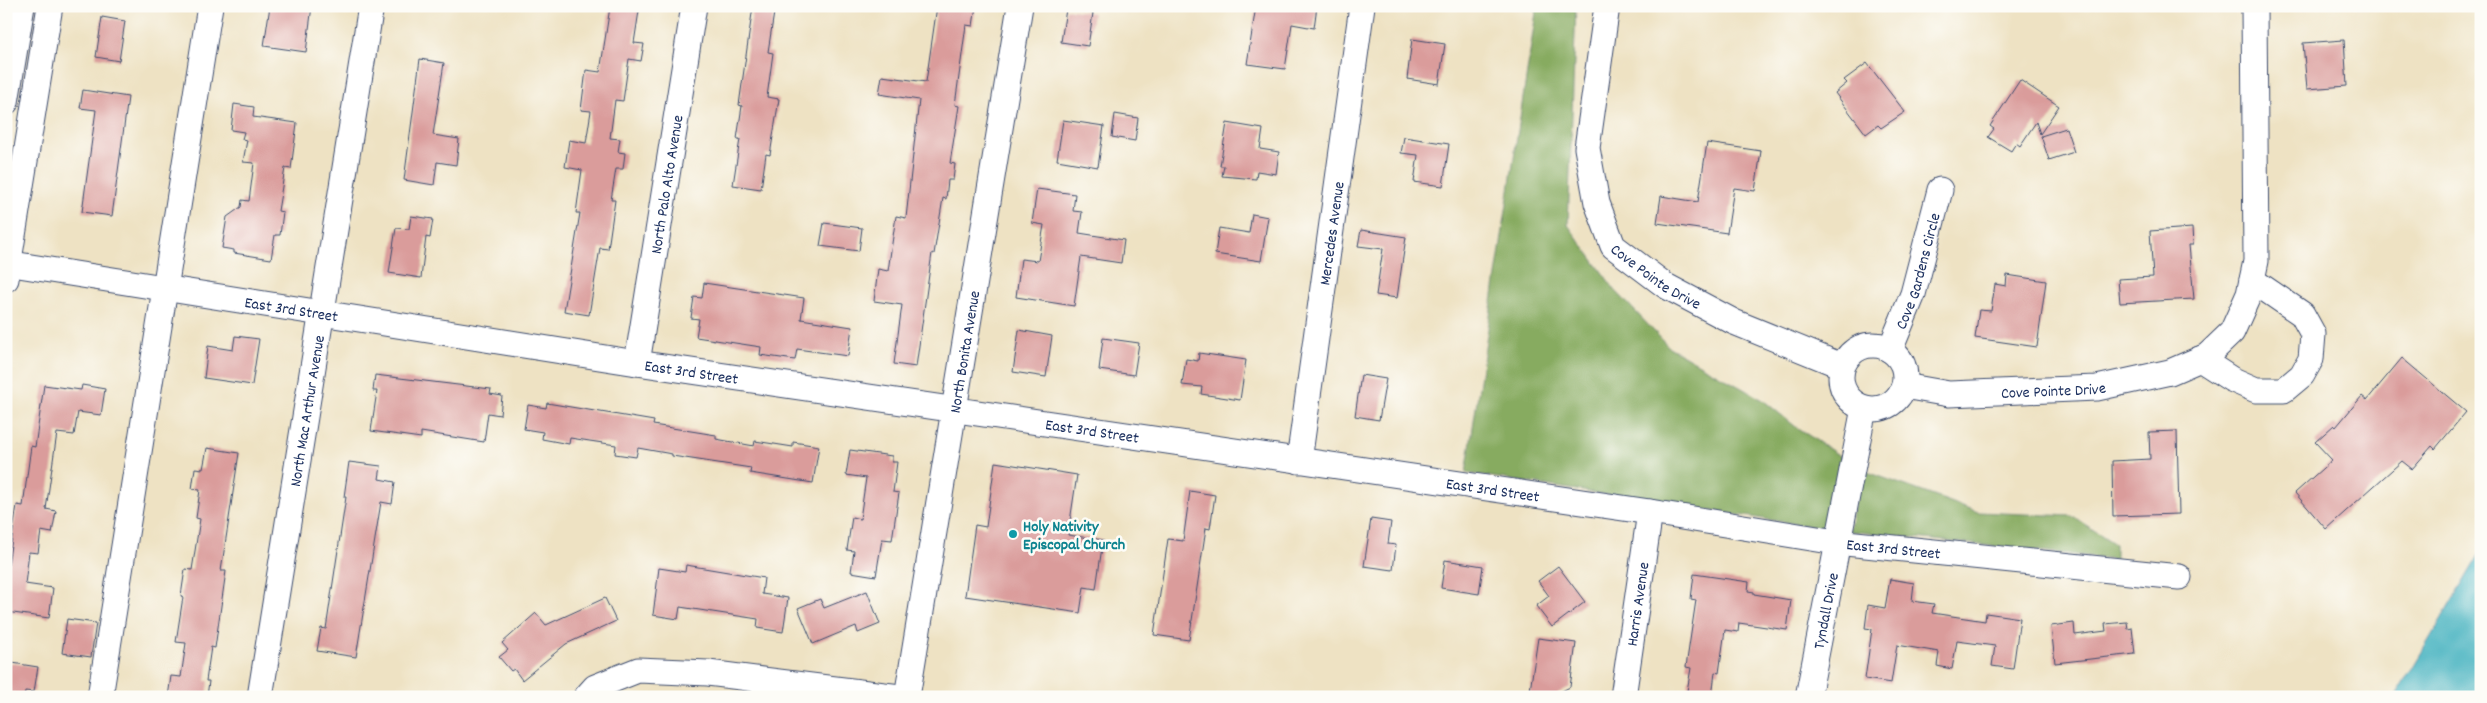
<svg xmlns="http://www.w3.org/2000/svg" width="2487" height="703" viewBox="0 0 2487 703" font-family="Dekko,sans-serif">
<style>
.forest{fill:#87ab60;stroke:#516d5f}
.water{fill:#43b1bf;stroke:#2f708e}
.building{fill:#da9c9b}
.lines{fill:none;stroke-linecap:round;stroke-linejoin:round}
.minor-casing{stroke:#3b4a6d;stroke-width:27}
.minor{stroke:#fff;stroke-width:25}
.culture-dot{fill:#0f9aa8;stroke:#fdfcf7;stroke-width:2}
.labels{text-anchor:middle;stroke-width:5;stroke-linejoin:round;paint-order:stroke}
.street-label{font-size:16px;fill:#1b2f5e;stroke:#fdfcf7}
.culture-label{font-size:16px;font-weight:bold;fill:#0d838f;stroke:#fdfcf7;text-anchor:start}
</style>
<rect width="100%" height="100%" fill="#fdfcf7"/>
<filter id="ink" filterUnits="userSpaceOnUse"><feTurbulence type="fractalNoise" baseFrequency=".02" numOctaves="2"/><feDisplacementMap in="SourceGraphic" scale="10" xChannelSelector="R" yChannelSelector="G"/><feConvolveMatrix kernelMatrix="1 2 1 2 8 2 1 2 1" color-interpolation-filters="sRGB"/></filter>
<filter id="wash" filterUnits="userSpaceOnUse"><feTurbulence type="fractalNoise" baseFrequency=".0096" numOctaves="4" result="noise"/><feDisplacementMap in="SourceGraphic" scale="20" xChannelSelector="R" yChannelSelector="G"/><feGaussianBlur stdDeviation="1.12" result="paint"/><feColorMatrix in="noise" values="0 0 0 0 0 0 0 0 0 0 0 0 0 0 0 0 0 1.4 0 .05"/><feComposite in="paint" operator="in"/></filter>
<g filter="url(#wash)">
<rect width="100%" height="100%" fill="#eee2c3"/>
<g class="forest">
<polygon points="1537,6 1576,6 1568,225 1615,290 1669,347 1763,400 1796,427 1843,458 1829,529 1466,473"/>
<polygon points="1862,470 1978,512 2072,516 2115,544 2115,559 1849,531"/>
</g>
<polygon class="water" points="2481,552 2481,697 2395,697"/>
<g id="blocks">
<g class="building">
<polygon points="270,6 312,6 306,52 264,46"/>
<polygon points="753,6 775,6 768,52 773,53 767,97 779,99 770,155 766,154 761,189 733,185 740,139 737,139 742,106 739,105"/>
<polygon points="937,6 976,6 973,26 966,25 955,105 959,106 950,163 955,164 953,180 948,180 946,199 943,198 934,254 932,253 916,367 894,364 902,305 874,301 878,269 888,271 896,216 906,218 919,100 879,94 882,76 926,82"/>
<polygon points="1256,6 1317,6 1314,28 1292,24 1285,69 1247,64"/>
<polygon points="610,7 639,11 634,43 644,44 641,61 629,59 623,101 615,100 610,138 620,139 618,152 625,153 623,169 616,169 611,200 615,200 608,249 600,248 589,315 564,311 580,213 576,213 582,170 565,167 569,140 586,143 591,111 581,110 586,70 600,72"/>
<polygon points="1066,9 1093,13 1088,46 1061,42"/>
<polygon points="102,17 125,21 119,61 96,57"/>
<polygon points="1412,39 1445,44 1439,84 1407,79"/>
<polygon points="2344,40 2347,86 2307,89 2303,43"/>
<polygon points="420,59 444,63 433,135 459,139 456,165 437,162 434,185 404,180"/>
<polygon points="1867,63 1905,112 1881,128 1878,125 1866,134 1835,93 1847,83 1844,80"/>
<polygon points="2020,80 2059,106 2040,134 2036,122 2020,146 2016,143 2011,151 1988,137 1994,129 1990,126"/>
<polygon points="83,90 128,97 112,216 82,212 96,110 80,108"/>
<polygon points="234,104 254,107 253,117 297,123 291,169 285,168 278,211 283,212 280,235 275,235 271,259 234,253 234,250 222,248 227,217 241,207 242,200 249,201 254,163 243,162 247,140 242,139 244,132 231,130"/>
<polygon points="1115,114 1138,118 1135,141 1112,137"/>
<polygon points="1063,120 1104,126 1098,167 1057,160"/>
<polygon points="1227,123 1263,129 1260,149 1279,152 1276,174 1257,171 1256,179 1222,176 1224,166 1220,166"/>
<polygon points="2066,128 2074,152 2049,160 2041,136"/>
<polygon points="1404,137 1449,144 1443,186 1414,182 1418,155 1401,153"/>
<polygon points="1707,143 1761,151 1755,191 1734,188 1727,233 1657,223 1661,196 1698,202"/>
<polygon points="1037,189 1075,194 1073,211 1082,212 1079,233 1124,240 1121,263 1081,257 1074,306 1016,297 1021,259 1038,261 1044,225 1032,223"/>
<polygon points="1252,214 1268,217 1261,261 1215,254 1219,228 1249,233"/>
<polygon points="411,216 433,219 430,238 426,237 421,278 389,273 396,228 409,229"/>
<polygon points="824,223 862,228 859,251 820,246"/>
<polygon points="2192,228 2193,245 2189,245 2194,299 2120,303 2118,279 2153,277 2150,231"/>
<polygon points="1361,230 1406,237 1397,298 1376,295 1383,249 1358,246"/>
<polygon points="2007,275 2046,281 2037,347 1975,338 1979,310 1991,311 1995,284 2006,286"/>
<polygon points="704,283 804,298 801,319 852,327 848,356 797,349 795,360 760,355 761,347 696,337 699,319 691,318 694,297 702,298"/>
<polygon points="1019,330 1052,336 1046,377 1013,372"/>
<polygon points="235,336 259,339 252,385 204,378 208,346 233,350"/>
<polygon points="1103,338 1139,343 1134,375 1099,370"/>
<polygon points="1199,353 1246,360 1240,400 1201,394 1202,387 1182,385 1186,359 1198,361"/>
<polygon points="2402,358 2466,412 2435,449 2432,446 2412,469 2402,461 2326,529 2295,493 2332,460 2315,442 2334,425 2336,427 2362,396 2367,400"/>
<polygon points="375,375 491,389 490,394 502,396 500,415 488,413 484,442 421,432 421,438 371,431 377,391 373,391"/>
<polygon points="1361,375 1386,379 1379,420 1355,416"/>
<polygon points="44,385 81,390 82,385 105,389 101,415 78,412 74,435 57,433 46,509 56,511 52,533 41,531 38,553 29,552 25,584 53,588 49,618 6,612 6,564 8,565 17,505 23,506 31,446 35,447"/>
<polygon points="547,403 654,421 653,425 716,435 716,439 754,446 755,441 793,447 793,442 819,446 813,483 750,473 751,468 672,456 672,454 638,448 636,457 615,454 616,445 570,438 569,444 542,439 543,432 524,429 528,405 546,408"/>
<polygon points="2177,431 2179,514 2113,516 2112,461 2150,459 2149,432"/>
<polygon points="207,448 239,453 221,571 226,571 215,648 211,647 206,681 209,681 207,697 168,697 171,676 181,677 186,643 176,642 183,597 181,596 185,569 192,570 200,519 196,518 200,490 192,489 195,468 203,469"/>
<polygon points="850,450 892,456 892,462 897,462 893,492 899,493 892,540 882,539 876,576 851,572 854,551 847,550 852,517 860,519 866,478 846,475"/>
<polygon points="349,462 381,466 379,479 395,482 392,504 381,502 356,657 317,651 321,628 326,629 346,497 344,497"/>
<polygon points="995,462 1077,475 1068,535 1103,540 1096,589 1084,587 1080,613 965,596 975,525 986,527"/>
<polygon points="1190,491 1215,495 1210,529 1206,528 1189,640 1154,635 1168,539 1183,541"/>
<polygon points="1371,519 1391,522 1388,544 1396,545 1393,570 1364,566"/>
<polygon points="1445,560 1483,566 1479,594 1441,588"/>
<polygon points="686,565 764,578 762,594 788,598 783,632 757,628 758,619 680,607 678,619 653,615 659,568 685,572"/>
<polygon points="1558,566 1585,602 1552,627 1536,606 1549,596 1538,581"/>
<polygon points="1694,574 1749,582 1748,591 1754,592 1754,594 1791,600 1787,630 1739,623 1738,632 1725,630 1719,673 1715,672 1712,697 1686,697 1691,668 1686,667 1696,600 1691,599"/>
<polygon points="1890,579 1914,583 1912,601 1934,604 1932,613 1985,621 1986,613 2020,618 2013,669 1992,666 1995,646 1957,641 1952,669 1937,666 1939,652 1897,645 1891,683 1865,679 1872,629 1865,628 1868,605 1885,608"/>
<polygon points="867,591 880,624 858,633 856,626 813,644 798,608 820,599 824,608"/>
<polygon points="605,598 616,621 566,644 522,680 514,669 511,671 499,657 508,650 502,643 536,613 546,625"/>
<polygon points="67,619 96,623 91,657 62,653"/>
<polygon points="2127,622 2128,629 2132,628 2135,654 2055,663 2051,626 2074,623 2075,635 2106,631 2105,624"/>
<polygon points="1538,638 1576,643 1570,687 1558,693 1558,697 1529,697"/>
<polygon points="6,662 38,667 34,692 25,691 24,697 6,697"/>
</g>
</g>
</g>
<g filter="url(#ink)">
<use href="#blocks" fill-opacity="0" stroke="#3b4a6d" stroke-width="1"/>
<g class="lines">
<defs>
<g id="minor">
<path id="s1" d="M1607,6l-20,142 10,55 16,43 53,40 68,36 108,44"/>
<polyline points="6,102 22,6"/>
<path id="s2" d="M6,263l631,100 1013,149 186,30 343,35"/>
<polyline points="6,279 50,6"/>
<circle cx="1873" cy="377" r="32"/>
<path id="s3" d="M1890,350l23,-56 27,-104"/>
<polyline points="2200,359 2231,379 2256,390 2284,390 2302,375 2311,359 2313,334 2302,314 2252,280"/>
<path id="s4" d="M637,363l57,-357"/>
<path id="s5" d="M1904,386l45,8 148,-6 73,-16 37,-16 25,-24 17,-38 7,-33 -2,-255"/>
<path id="s6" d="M1299,461l63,-455"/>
<polyline points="100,697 210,6"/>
<path id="s7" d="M260,697l111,-691"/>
<polyline points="586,697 595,687 638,670 708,673 900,697"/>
<path id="s8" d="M907,697l113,-691"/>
<path id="s9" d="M1623,697l27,-185"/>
<path id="s10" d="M1808,697l56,-289"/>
</g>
</defs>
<use href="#minor" class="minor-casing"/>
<use href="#minor" class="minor"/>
</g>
</g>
<circle class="culture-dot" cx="1013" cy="534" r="5"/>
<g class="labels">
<g class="street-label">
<text dy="6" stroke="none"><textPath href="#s4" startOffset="181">North Palo Alto Avenue</textPath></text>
<text dy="6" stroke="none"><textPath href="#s6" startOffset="230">Mercedes Avenue</textPath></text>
<text dy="6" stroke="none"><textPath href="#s3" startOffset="84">Cove Gardens Circle</textPath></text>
<text dy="6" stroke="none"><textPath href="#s1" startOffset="298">Cove Pointe Drive</textPath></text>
<text dy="6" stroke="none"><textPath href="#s2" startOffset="289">East 3rd Street</textPath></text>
<text dy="6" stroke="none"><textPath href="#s8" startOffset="350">North Bonita Avenue</textPath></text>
<text dy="6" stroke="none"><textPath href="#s2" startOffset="694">East 3rd Street</textPath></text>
<text dy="6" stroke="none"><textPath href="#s5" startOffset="150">Cove Pointe Drive</textPath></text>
<text dy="6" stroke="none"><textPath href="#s7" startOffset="290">North Mac Arthur Avenue</textPath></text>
<text dy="6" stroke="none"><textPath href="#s2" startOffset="1099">East 3rd Street</textPath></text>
<text dy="6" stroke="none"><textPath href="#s2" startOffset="1504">East 3rd Street</textPath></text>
<text dy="6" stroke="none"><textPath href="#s2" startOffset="1909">East 3rd Street</textPath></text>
<text dy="6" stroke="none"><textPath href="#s9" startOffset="94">Harris Avenue</textPath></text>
<text dy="6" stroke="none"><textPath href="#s10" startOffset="88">Tyndall Drive</textPath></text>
</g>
<g class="culture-label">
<text x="1023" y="531">Holy Nativity<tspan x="1023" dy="18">Episcopal Church</tspan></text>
</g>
</g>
<rect width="2487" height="703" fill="none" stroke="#fdfcf7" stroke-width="25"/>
</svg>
